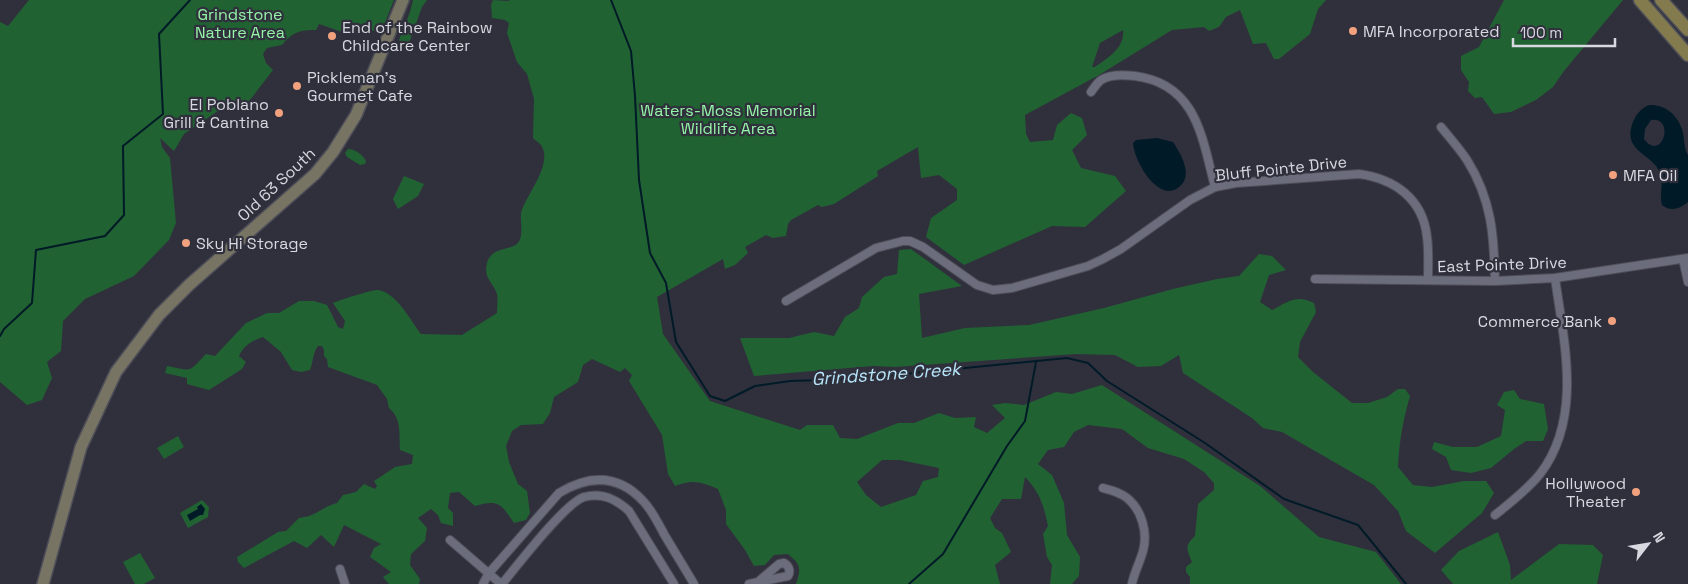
<svg xmlns="http://www.w3.org/2000/svg" width="1688" height="584" viewBox="0 0 1688 584" font-family="'Space Grotesk',sans-serif">
<style>
.green{fill:#216232;fill-rule:evenodd}
.water{fill:#001b27;fill-rule:evenodd}
.lines{fill:none;stroke-linecap:round;stroke-linejoin:round}
.stream{stroke:#001b27;stroke-width:2}
.minor-casing{stroke:#4e4e59;stroke-width:10}
.secondary-casing{stroke:#4e4e59;stroke-width:14}
.primary-casing{stroke:#4e4e59;stroke-width:15}
.minor{stroke:#6c6d7c;stroke-width:8}
.secondary{stroke:#787464;stroke-width:11}
.primary{stroke:#837b4d;stroke-width:12}
.poi-dot{fill:#f1a17d;stroke:#30303d;stroke-width:2}
.labels{text-anchor:middle;stroke-width:4.5;stroke-linejoin:round;paint-order:stroke}
.park-label{font-size:16px;fill:#95f4a7;stroke:#30303d}
.poi-label{font-size:16px;fill:#d8d8e1;stroke:#30303d;text-anchor:start}
.street-label{font-size:16px;fill:#d8d8e1;stroke:#30303d}
.water-label{font-size:18px;font-style:italic;fill:#b6e5f9;stroke:#30303d}
</style>
<rect width="100%" height="100%" fill="#30303d"/>
<g class="green">
<path d="M29,0h365l-12,30 -4,-2 -2,3 -17,-2 -11,5 -29,-10 -3,6c-17,0 -23,2 -34,15l-15,3 -4,6 3,9 7,7 -26,34 -26,5 -37,25 -10,17 -14,-13 2,9 8,11 6,65 -7,17 -35,36 -49,23 -22,22 -2,30 -14,11 5,16 -10,22 -15,5 -27,-23v-360l8,4z"/>
<polygon points="413,0 427,0 422,7 408,46 402,45 399,40 410,12"/>
<path d="M493,0l16,1v-1h817l-8,9 -8,25 -31,25h-5l-8,-16 -13,1 -13,-34 -14,7 -7,10 -10,4 -5,-4 -32,3 -73,45 -74,40 1,19 4,8 23,-2 4,-15 14,-12 11,5 5,17 -15,15 9,18 34,8 11,15 -41,36 -33,-1 -88,39 -38,-28 5,-19 26,-18v-11l-18,-14 -18,3 -3,-31 -41,24 1,5 -44,28 -12,3 -4,-2 -27,15 -3,4 -2,12 -13,2 -7,-3 -21,12 3,6 -13,12 -10,4 -2,-10 -66,38 6,37 47,67 90,29 7,-5h26l7,13 17,1 41,-16h16l25,-10 16,5 21,-1 -2,10 13,6 18,-15 -13,-13 13,-2 19,2 32,-13 16,2 30,-9 158,101 59,51 57,15 25,32h-211v-7l-4,-5v-5l6,-5c-5,-13 -8,-16 3,-26l3,-32 16,-14v-7l-10,-11 -20,-13 -36,-11 -26,-19 -34,-4 -14,7 -10,15 -16,3 -10,14 14,11 12,28 3,32 13,22 -1,19 -7,8h-22l2,-19 -5,-8 -4,-23 5,-8c-4,-19 -8,-34 -23,-49l-4,22h-19l-12,19 5,10 7,5 9,19 -16,13 5,19h-204c5,-16 5,-19 -8,-30l-14,1 -9,10 -11,1 -9,-16 -19,-26v-14l-8,-21c-17,-7 -25,-10 -43,-3l-7,-12 -6,-39 -33,-54 3,-6 -7,-7 -5,4 -28,-13 -9,6 -5,17 -24,15 -4,16 -7,11 -22,1 -9,6 -6,15 3,16 9,22 9,7 3,22 -4,7 -12,3c-13,-19 -15,-24 -39,-17l-16,-14 -9,1 -2,15 5,5v13l-12,-3 -3,-8 -7,-6 -13,9 9,10 -2,13 -14,13 -1,11 10,14 -1,5h-30l-6,-7 8,-5 -21,-15 4,-9 7,-4 -37,-19 -10,22 -13,-12 -14,13 -13,-7 -50,27 -6,-6 -1,-5 41,-25 8,-1 13,-13c19,-2 22,-11 38,-15l6,-8 13,-3 8,-8 11,5 2,-3 -3,-5 21,-14 17,-3 1,-9 -13,-5c-1,-16 2,-31 -11,-42l-2,-9 -10,-14 -49,-18 -1,-8 -3,-3v-6l-2,-4h-4c-5,6 -5,16 -8,24l-9,2 -9,-2 -11,-18 -18,-15c-11,4 -19,8 -24,19l7,6 -4,7 -33,21 -22,-6v-6l-22,-5 2,-7c26,5 21,7 39,-12l9,2 31,-33 21,-10h12l20,-12h15l13,4 11,22 5,2 2,-8 -12,-18c7,-3 40,-14 45,-13 18,2 33,31 43,44l41,1 35,-22c0,-5 1,-13 0,-19 -4,-12 -14,-16 -10,-31 4,-16 23,-12 31,-20 6,-7 2,-22 3,-30 4,-17 33,-49 20,-68 -2,-2 -6,-5 -8,-7l1,-39 -7,-25 -10,-12 -10,-29 2,-10 -4,-3 -13,-2 -1,-13zM1123,30c2,18 -15,28 -28,37h-3l8,-24zM882,460h18l39,8 -1,9 -15,4 -7,14 -35,12 -15,-12 -9,-13z"/>
<polygon points="1504,0 1623,0 1564,71 1553,87 1536,100 1511,112 1494,114 1482,97 1475,98 1468,91 1469,82 1461,70 1461,56 1479,47"/>
<path d="M348,149c7,0 15,6 18,12l-1,3 -5,1 -13,-8 -2,-4z"/>
<polygon points="404,176 424,184 418,196 398,209 393,199"/>
<path d="M911,249l51,37 -43,8 3,44 43,-10 64,-3 75,-17 69,-19 44,-10 22,-3 20,-22 13,2 14,14 -17,5 -9,27 12,8c16,-8 24,-16 42,-7l2,9 -16,30 -2,15 15,15 39,31h16l19,-6 11,-8h7l5,7c-7,24 -11,46 -12,71l15,18 19,2 32,-6h22l8,12 -12,20 -47,40 -29,-22 -8,-20 -24,-26 -92,-53 -19,-4 -11,-10 -69,-45 -4,-18 -18,11 -23,1 -23,-12 -39,-1 -181,13 -22,-1 -119,10 -14,-38h49l25,-6 20,4 11,-19 14,-9 3,-11 22,-20 13,-3 2,-24z"/>
<polygon points="1514,390 1520,399 1544,404 1548,429 1543,441 1526,441 1514,449 1491,468 1471,473 1451,470 1446,457 1432,449 1434,442 1453,447 1477,447 1501,436 1505,410 1497,405 1504,392"/>
<polygon points="178,436 184,447 164,459 157,448"/>
<polygon points="202,500 209,507 208,517 188,528 180,513"/>
<polygon points="1498,532 1510,565 1511,580 1559,544 1593,545 1603,555 1597,584 1453,584 1441,570 1459,551"/>
<polygon points="140,553 155,578 144,584 135,584 123,562"/>
</g>
<g class="water">
<path d="M1649,105c15,-1 28,9 33,24 3,9 1,18 6,26v47c-8,7 -18,10 -26,3 -3,-10 2,-22 -2,-32 -6,-19 -39,-21 -27,-51 3,-7 8,-14 16,-17zM1651,120c25,-3 11,43 -7,19l1,-10z"/>
<path d="M1157,138l16,4c8,12 21,34 6,45 -4,3 -7,4 -11,4 -18,-2 -34,-33 -35,-48l3,-3z"/>
<polygon points="201,504 205,509 203,515 200,515 190,521 187,515 198,509 197,507"/>
</g>
<g class="lines">
<g class="stream">
<polyline points="611,0 631,51 635,96 639,180 650,253 666,283 676,342 710,396 725,401 755,386 790,381 854,379 1067,358 1088,363 1107,381 1205,443 1284,499 1358,525 1406,584"/>
<polyline points="0,336 4,329 32,303 36,250 105,236 124,215 123,146 163,114 159,34 190,0"/>
<polyline points="909,584 943,554 1007,446 1025,421 1036,362"/>
</g>
<defs>
<g id="minor">
<path d="M1091,92c3,-4 6,-9 10,-12 9,-6 25,-5 34,-4 62,8 67,62 80,111"/>
<path d="M1441,127c9,11 18,21 26,33 25,40 27,76 28,121"/>
<polyline points="1683,259 1688,282"/>
<polyline points="1315,279 1495,281 1555,278 1688,258"/>
<path d="M786,301l90,-53 27,-7h7l13,6 54,38 16,5 19,-2 76,-22 15,-7 18,-10 69,-49 25,-13 21,-4 123,-9c36,5 64,25 68,63 2,14 1,29 1,43"/>
<path d="M1103,488c8,2 17,4 24,10 15,12 21,35 16,53 -3,11 -9,22 -11,33"/>
<path d="M1495,515c16,-13 32,-25 45,-41 43,-56 24,-132 15,-196"/>
<polyline points="450,540 501,584"/>
<polyline points="340,569 345,584"/>
<path d="M483,584l6,-11 70,-80c30,-18 59,-19 84,8 9,9 15,22 21,33 10,17 20,33 30,50"/>
<path d="M502,584c15,-18 63,-81 82,-87 18,-5 32,2 45,14l45,73"/>
<path d="M749,584l39,-8c3,-5 1,-10 -4,-13l-5,1 -20,17"/>
</g>
<polyline id="secondary" points="43,584 81,447 116,372 159,315 189,285 315,174 333,152 356,115 403,0"/>
<g id="primary">
<polyline points="1640,0 1688,55"/>
<polyline points="1661,0 1688,30"/>
</g>
</defs>
<use href="#minor" class="minor-casing"/>
<use href="#secondary" class="secondary-casing"/>
<use href="#primary" class="primary-casing"/>
<use href="#minor" class="minor"/>
<use href="#secondary" class="secondary"/>
<use href="#primary" class="primary"/>
</g>
<g class="poi-dot">
<circle cx="1353" cy="31" r="5"/>
<circle cx="332" cy="36" r="5"/>
<circle cx="297" cy="86" r="5"/>
<circle cx="279" cy="113" r="5"/>
<circle cx="1613" cy="175" r="5"/>
<circle cx="186" cy="243" r="5"/>
<circle cx="1612" cy="321" r="5"/>
<circle cx="1636" cy="492" r="5"/>
</g>
<g class="labels">
<g class="park-label">
<text x="240" y="20">Grindstone<tspan x="240" dy="18">Nature Area</tspan></text>
<text x="728" y="116">Waters-Moss Memorial<tspan x="728" dy="18">Wildlife Area</tspan></text>
</g>
<g class="poi-label">
<text x="342" y="33">End of the Rainbow<tspan x="342" dy="18">Childcare Center</tspan></text>
<text x="1363" y="37">MFA Incorporated</text>
<text x="307" y="83">Pickleman's<tspan x="307" dy="18">Gourmet Cafe</tspan></text>
<text x="269" y="110" text-anchor="end">El Poblano<tspan x="269" dy="18">Grill &amp; Cantina</tspan></text>
<text x="1623" y="181">MFA Oil</text>
<text x="196" y="249">Sky Hi Storage</text>
<text x="1602" y="327" text-anchor="end">Commerce Bank</text>
<text x="1626" y="489" text-anchor="end">Hollywood<tspan x="1626" dy="18">Theater</tspan></text>
</g>
<g class="street-label">
<text transform="translate(1281 168) rotate(-6)" y="6">Bluff Pointe Drive</text>
<text transform="translate(276 184) rotate(-43)" y="6">Old 63 South</text>
<text transform="translate(1502 264) rotate(-2)" y="6">East Pointe Drive</text>
</g>
<g class="water-label">
<text transform="translate(886 374) rotate(-4)" y="6">Grindstone Creek</text>
</g>
</g>
<g transform="translate(1648 544) rotate(59)" stroke="#30303d" stroke-width="4" paint-order="stroke">
<path d="M0-4L9 19L0 12L-9 19Z" fill="#d8d8e1"/>
<text y="-8" font-size="14" font-weight="bold" text-anchor="middle" fill="#d8d8e1">N</text>
</g>
<path d="M1513 38v8h102v-8" fill="none" stroke="#d8d8e1" stroke-width="2.5"/>
<text x="1520" y="38" font-size="15" fill="#d8d8e1" stroke="#30303d" stroke-width="4" paint-order="stroke">100 m</text>
</svg>
